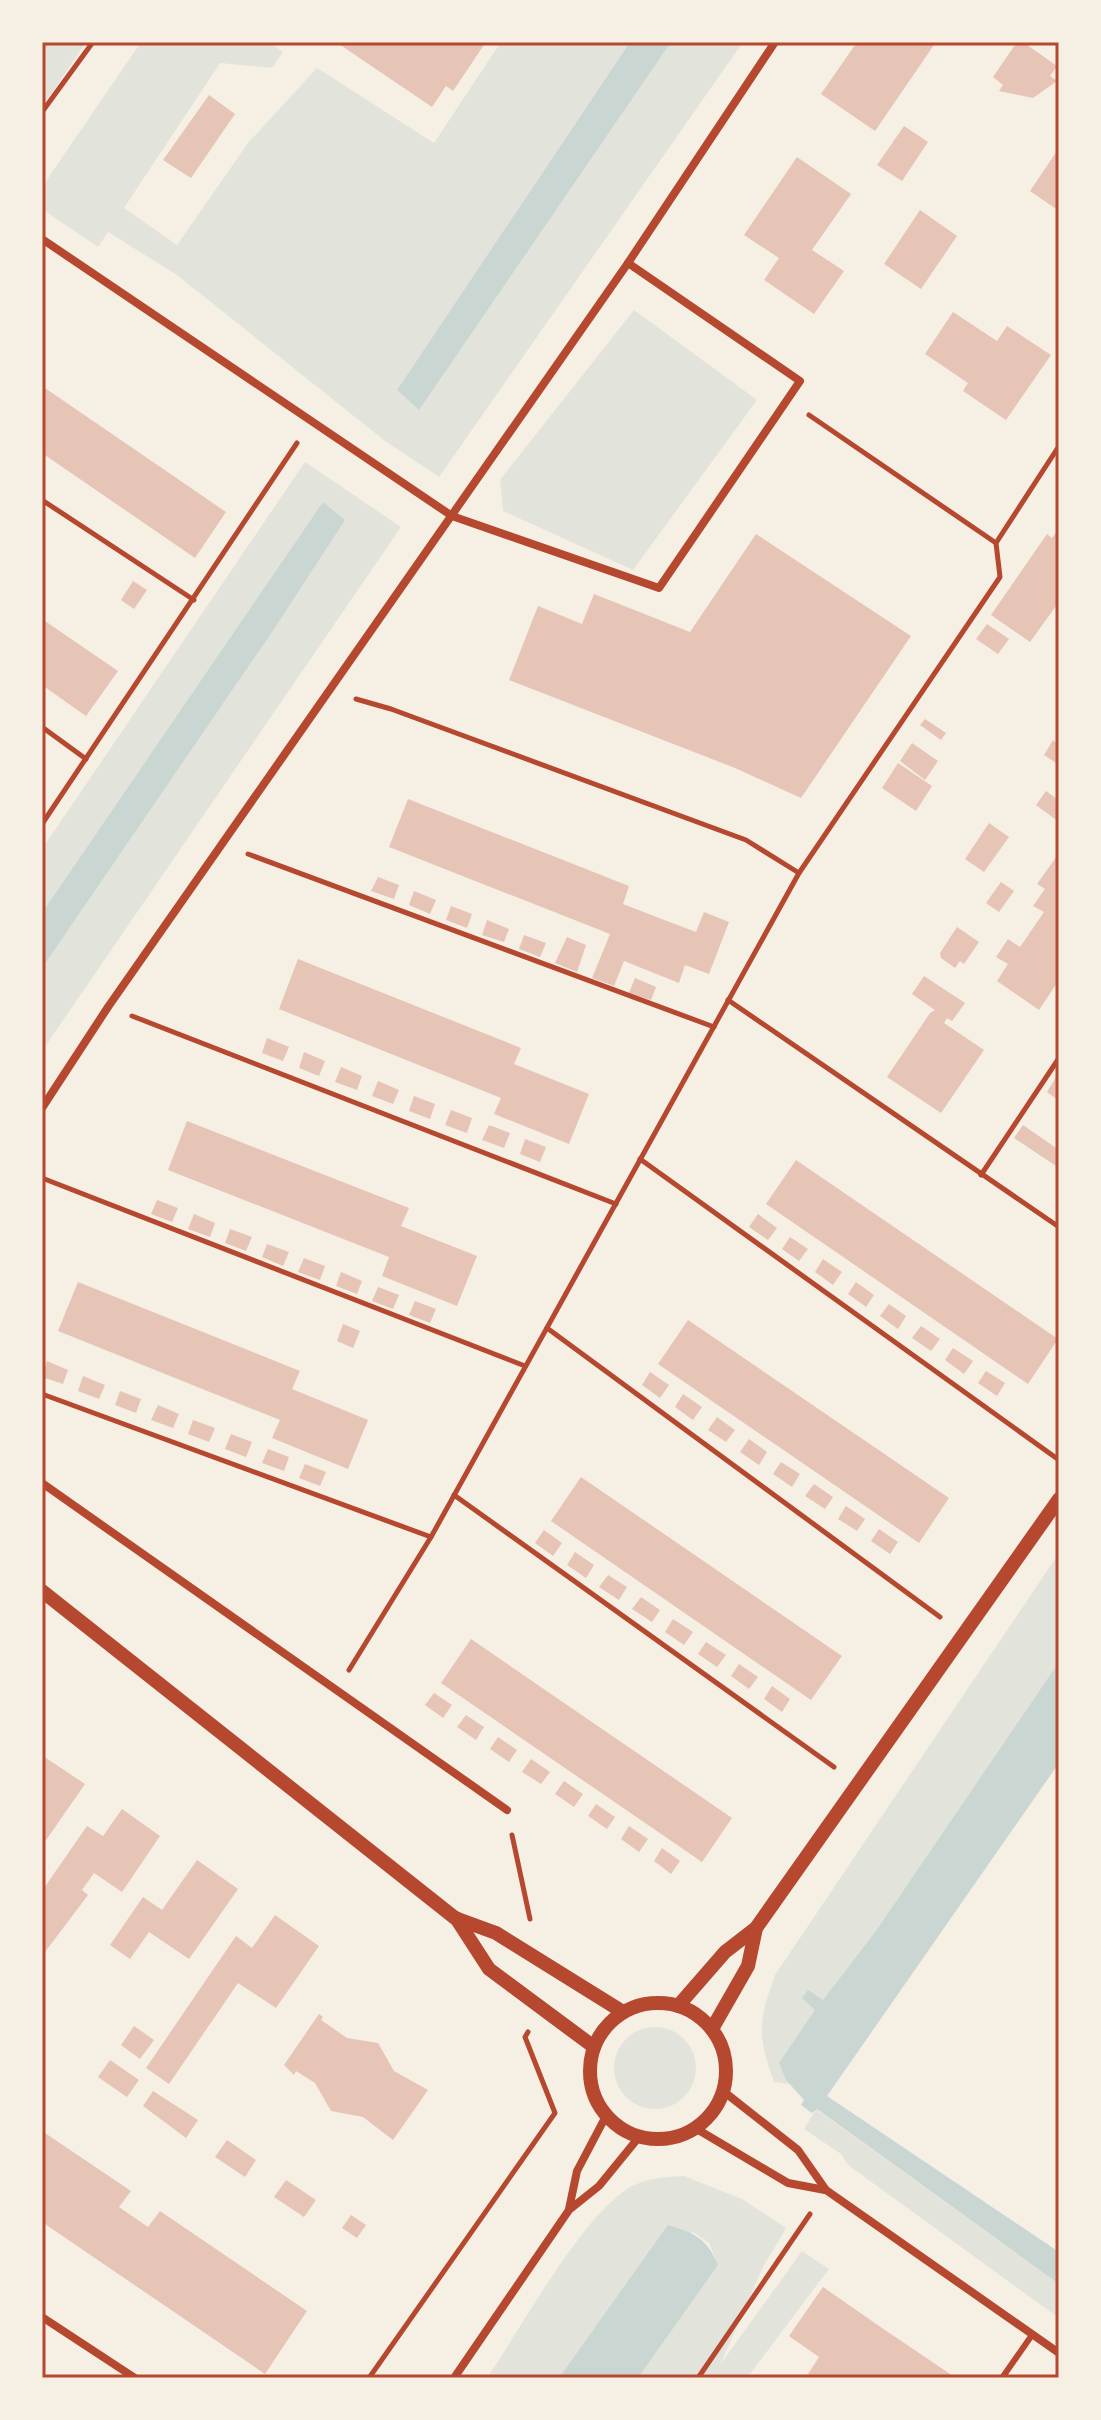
<svg xmlns="http://www.w3.org/2000/svg" width="1101" height="2420" viewBox="0 0 1101 2420" font-family="Mulish,sans-serif">
<style>
.green{fill:#e2e4dc}
.water{fill:#c9d6d2}
.building{fill:#e6c5b7}
.lines{fill:none;stroke-linecap:round;stroke-linejoin:round}
.path{stroke:#b5482f;stroke-width:5}
.service{stroke:#b5482f;stroke-width:6}
.minor{stroke:#b5482f;stroke-width:8}
.tertiary{stroke:#b5482f;stroke-width:14}
.neatline{fill:none;stroke:#b5482f;stroke-width:3}
</style>
<rect width="100%" height="100%" fill="#f6efe4"/>
<g class="green">
<polygon points="42,42 86,42 42,107"/>
<polygon points="141,42 269,42 283,52 272,68 220,63 124,208 177,245 248,143 317,68 434,143 501,42 630,42 397,390 419,409 634,42 743,42 439,477 385,441 177,275 108,232 98,247 42,209 42,187"/>
<polygon points="634,310 757,400 633,570 503,511 500,480"/>
<polygon points="305,462 401,527 42,1051 42,849"/>
<path d="M1059,1553v169l-236,367 -49,-7c-17,-48 -16,-59 1,-107z"/>
<circle cx="655" cy="2068" r="41"/>
<polygon points="816,2109 1059,2284 1059,2318 848,2165 841,2154 804,2129"/>
<path d="M684,2176l58,23 44,29 -22,37 -44,100 82,-114 27,18 -82,109h-109l80,-113 -9,-22 -16,-11 -130,146h-76c35,-52 87,-147 133,-184 18,-15 42,-17 64,-18z"/>
</g>
<g class="water">
<polygon points="630,42 671,42 419,410 397,390"/>
<polygon points="323,502 345,520 274,629 42,968 42,913"/>
<polygon points="1059,1662 1059,1763 827,2096 1059,2252 1059,2284 817,2109 812,2113 801,2105 804,2100 786,2080 779,2063 815,2010 802,1998 808,1990 823,2000 876,1931"/>
<path d="M668,2225c27,8 39,14 50,40l-80,113h-79z"/>
</g>
<g class="building">
<polygon points="336,42 486,42 453,91 446,86 432,107"/>
<polygon points="857,42 936,42 875,131 821,94"/>
<polygon points="1017,42 1023,42 1057,66 1050,76 1057,81 1033,98 999,91 1003,85 993,77"/>
<polygon points="209,95 235,114 191,178 163,160"/>
<polygon points="904,126 928,142 902,181 877,165"/>
<polygon points="1059,148 1059,211 1030,191"/>
<polygon points="797,157 851,194 812,250 844,271 814,314 764,280 779,258 744,235"/>
<polygon points="920,210 957,236 921,289 884,264"/>
<polygon points="953,312 997,341 1007,326 1051,355 1006,420 963,391 968,383 925,354"/>
<polygon points="42,386 226,512 195,558 42,453"/>
<polygon points="1059,528 1059,602 1030,642 991,615 1047,534 1052,538"/>
<polygon points="756,534 911,636 801,798 735,768 509,680 538,606 582,624 594,594 690,632"/>
<polygon points="133,581 147,590 134,609 121,600"/>
<polygon points="42,619 118,671 86,716 42,685"/>
<polygon points="987,624 1009,639 998,654 976,639"/>
<polygon points="925,719 946,733 941,740 920,725"/>
<polygon points="1053,740 1059,745 1059,765 1044,755"/>
<polygon points="912,743 938,761 925,780 900,761"/>
<polygon points="898,763 932,786 916,811 882,788"/>
<polygon points="1046,791 1057,799 1059,796 1059,822 1036,805"/>
<polygon points="408,799 629,886 623,904 659,918 696,932 704,912 729,922 709,974 685,965 679,983 624,961 614,986 592,978 610,934 389,847"/>
<polygon points="989,823 1009,837 984,872 965,859"/>
<polygon points="1059,853 1059,980 1039,1010 997,981 1008,964 996,957 1008,939 1020,947 1044,912 1033,906 1045,889 1037,884"/>
<polygon points="378,877 399,885 394,899 371,891"/>
<polygon points="1001,882 1014,891 999,912 986,903"/>
<polygon points="414,891 436,900 430,914 409,905"/>
<polygon points="451,906 472,914 467,928 446,920"/>
<polygon points="487,920 509,929 504,942 482,935"/>
<polygon points="957,927 979,942 964,964 960,961 955,968 941,958 940,953"/>
<polygon points="524,935 546,943 540,957 519,949"/>
<polygon points="567,937 586,945 577,972 555,963"/>
<polygon points="298,959 521,1048 514,1064 589,1094 569,1144 494,1114 501,1098 279,1009"/>
<polygon points="924,976 965,1003 952,1021 947,1018 944,1023 984,1050 941,1113 887,1077 930,1013 935,1010 912,994"/>
<polygon points="635,978 656,987 651,1000 629,993"/>
<polygon points="267,1038 289,1047 283,1061 262,1053"/>
<polygon points="304,1052 325,1061 319,1076 299,1068"/>
<polygon points="341,1067 362,1076 357,1090 335,1082"/>
<polygon points="1059,1072 1059,1101 1047,1092"/>
<polygon points="378,1081 399,1090 393,1104 372,1096"/>
<polygon points="414,1096 435,1104 430,1119 409,1111"/>
<polygon points="451,1110 472,1118 467,1133 445,1125"/>
<polygon points="187,1121 409,1208 401,1226 477,1256 457,1306 382,1276 389,1257 168,1170"/>
<polygon points="489,1125 510,1133 504,1148 482,1140"/>
<polygon points="1023,1125 1059,1150 1059,1168 1014,1138"/>
<polygon points="525,1139 546,1147 540,1162 520,1154"/>
<polygon points="796,1160 1058,1339 1028,1384 766,1204"/>
<polygon points="157,1200 178,1208 172,1222 151,1214"/>
<polygon points="194,1214 215,1223 210,1237 188,1229"/>
<polygon points="758,1214 777,1228 768,1240 749,1227"/>
<polygon points="230,1229 252,1237 246,1251 225,1243"/>
<polygon points="790,1237 808,1249 799,1261 782,1249"/>
<polygon points="267,1244 289,1252 283,1266 262,1257"/>
<polygon points="304,1258 325,1266 320,1280 298,1272"/>
<polygon points="823,1259 842,1272 833,1285 815,1272"/>
<polygon points="341,1272 362,1281 357,1294 336,1286"/>
<polygon points="78,1282 300,1371 292,1389 368,1420 348,1469 272,1438 280,1420 58,1331"/>
<polygon points="856,1282 874,1295 866,1307 848,1294"/>
<polygon points="378,1287 399,1295 393,1309 372,1301"/>
<polygon points="415,1301 436,1309 430,1323 409,1315"/>
<polygon points="889,1304 906,1316 898,1329 880,1316"/>
<polygon points="688,1320 949,1498 919,1543 658,1364"/>
<polygon points="343,1324 360,1331 353,1348 337,1341"/>
<polygon points="921,1326 940,1339 931,1351 912,1338"/>
<polygon points="953,1348 973,1361 964,1374 945,1360"/>
<polygon points="47,1361 68,1370 63,1384 42,1377"/>
<polygon points="986,1371 1005,1383 997,1396 978,1383"/>
<polygon points="650,1372 669,1385 660,1398 642,1385"/>
<polygon points="83,1376 105,1385 99,1399 78,1391"/>
<polygon points="120,1391 141,1399 136,1413 115,1405"/>
<polygon points="683,1394 702,1407 693,1420 675,1407"/>
<polygon points="158,1405 179,1414 173,1428 151,1420"/>
<polygon points="717,1417 735,1430 726,1442 708,1430"/>
<polygon points="193,1420 215,1428 209,1442 188,1434"/>
<polygon points="231,1434 252,1442 246,1457 225,1449"/>
<polygon points="749,1439 767,1452 759,1465 740,1452"/>
<polygon points="268,1449 289,1457 284,1471 262,1463"/>
<polygon points="781,1462 800,1474 792,1487 773,1474"/>
<polygon points="305,1464 326,1472 320,1486 299,1478"/>
<polygon points="581,1477 842,1656 811,1700 551,1521"/>
<polygon points="814,1484 833,1497 825,1509 805,1496"/>
<polygon points="846,1506 865,1519 857,1531 838,1519"/>
<polygon points="879,1529 898,1542 890,1554 871,1541"/>
<polygon points="544,1530 562,1543 553,1556 535,1543"/>
<polygon points="575,1552 594,1565 586,1578 567,1565"/>
<polygon points="608,1575 627,1587 619,1600 599,1587"/>
<polygon points="641,1597 660,1610 652,1622 632,1609"/>
<polygon points="673,1619 693,1632 684,1645 665,1632"/>
<polygon points="471,1639 732,1818 702,1862 441,1683"/>
<polygon points="706,1642 726,1655 717,1667 698,1654"/>
<polygon points="739,1664 758,1677 749,1689 731,1676"/>
<polygon points="772,1686 790,1699 782,1712 764,1699"/>
<polygon points="434,1693 452,1705 443,1718 425,1705"/>
<polygon points="466,1715 484,1727 476,1740 457,1727"/>
<polygon points="498,1737 517,1750 509,1762 490,1749"/>
<polygon points="43,1756 85,1784 42,1846 42,1758"/>
<polygon points="531,1759 550,1772 541,1784 522,1772"/>
<polygon points="564,1781 583,1794 574,1807 555,1794"/>
<polygon points="596,1804 615,1817 607,1829 588,1816"/>
<polygon points="122,1809 160,1836 122,1892 94,1873 82,1890 88,1895 42,1956 42,1891 87,1826 103,1836"/>
<polygon points="629,1826 648,1839 639,1852 621,1839"/>
<polygon points="662,1848 680,1861 671,1874 654,1861"/>
<polygon points="197,1860 238,1889 189,1959 149,1932 130,1959 110,1945 143,1897 162,1910"/>
<polygon points="275,1915 319,1946 276,2008 238,1983 169,2084 146,2068 236,1936 252,1948"/>
<polygon points="319,2014 323,2017 321,2020 347,2038 378,2043 394,2071 428,2090 393,2140 363,2117 331,2111 315,2083 296,2071 294,2075 284,2065"/>
<polygon points="134,2026 154,2040 140,2059 121,2045"/>
<polygon points="110,2060 139,2080 127,2097 98,2077"/>
<polygon points="153,2091 198,2120 186,2138 143,2106"/>
<polygon points="42,2131 131,2191 119,2207 148,2227 160,2211 307,2311 265,2374 42,2222"/>
<polygon points="227,2140 256,2160 245,2177 215,2157"/>
<polygon points="286,2180 316,2200 304,2217 274,2197"/>
<polygon points="351,2215 366,2225 357,2238 342,2228"/>
<polygon points="823,2287 882,2328 956,2378 815,2378 808,2374 819,2357 789,2336"/>
</g>
<g class="lines">
<g class="path">
<polyline points="42,112 93,42"/>
<polyline points="809,415 996,543"/>
<polyline points="42,500 194,600"/>
<polyline points="356,699 391,709 746,840 799,873"/>
<polyline points="42,727 86,759"/>
<polyline points="42,824 297,443"/>
<polyline points="248,854 714,1027"/>
<polyline points="728,1000 1059,1227"/>
<polyline points="132,1016 616,1204"/>
<polyline points="640,1159 1059,1460"/>
<polyline points="981,1175 1059,1058"/>
<polyline points="42,1178 525,1366"/>
<polyline points="547,1328 940,1617"/>
<polyline points="42,1394 431,1537"/>
<polyline points="454,1495 834,1767"/>
<polyline points="349,1670 431,1537 799,873 1000,577 996,543 1059,446"/>
<polyline points="512,1835 530,1919"/>
<polyline points="369,2378 555,2113 525,2037 528,2032"/>
<polyline points="698,2378 810,2214"/>
</g>
<polyline class="service" points="1002,2378 1032,2335"/>
<g class="minor">
<polyline points="42,239 452,516 659,588 800,381 628,263"/>
<polyline points="42,1108 108,1007 628,263 775,42"/>
<polyline points="42,1483 507,1810"/>
<polyline points="723,2091 798,2150 826,2190 1059,2353"/>
<polyline points="695,2128 788,2183 825,2190"/>
<polyline points="569,2209 577,2171 606,2116"/>
<polyline points="42,2317 135,2378"/>
<polyline points="454,2378 569,2210 599,2186 639,2137"/>
</g>
<g class="tertiary">
<polyline points="42,1591 455,1918 496,1933 623,2012"/>
<polyline points="456,1918 489,1969 594,2047"/>
<circle cx="658" cy="2071" r="68"/>
<polyline points="678,2006 725,1952 756,1928 1059,1499"/>
<polyline points="712,2029 748,1966 756,1928"/>
</g>
</g>
<rect width="1101" height="2420" fill="none" stroke="#f6efe4" stroke-width="88"/>
<rect x="44" y="44" width="1013" height="2332" class="neatline"/>
</svg>
